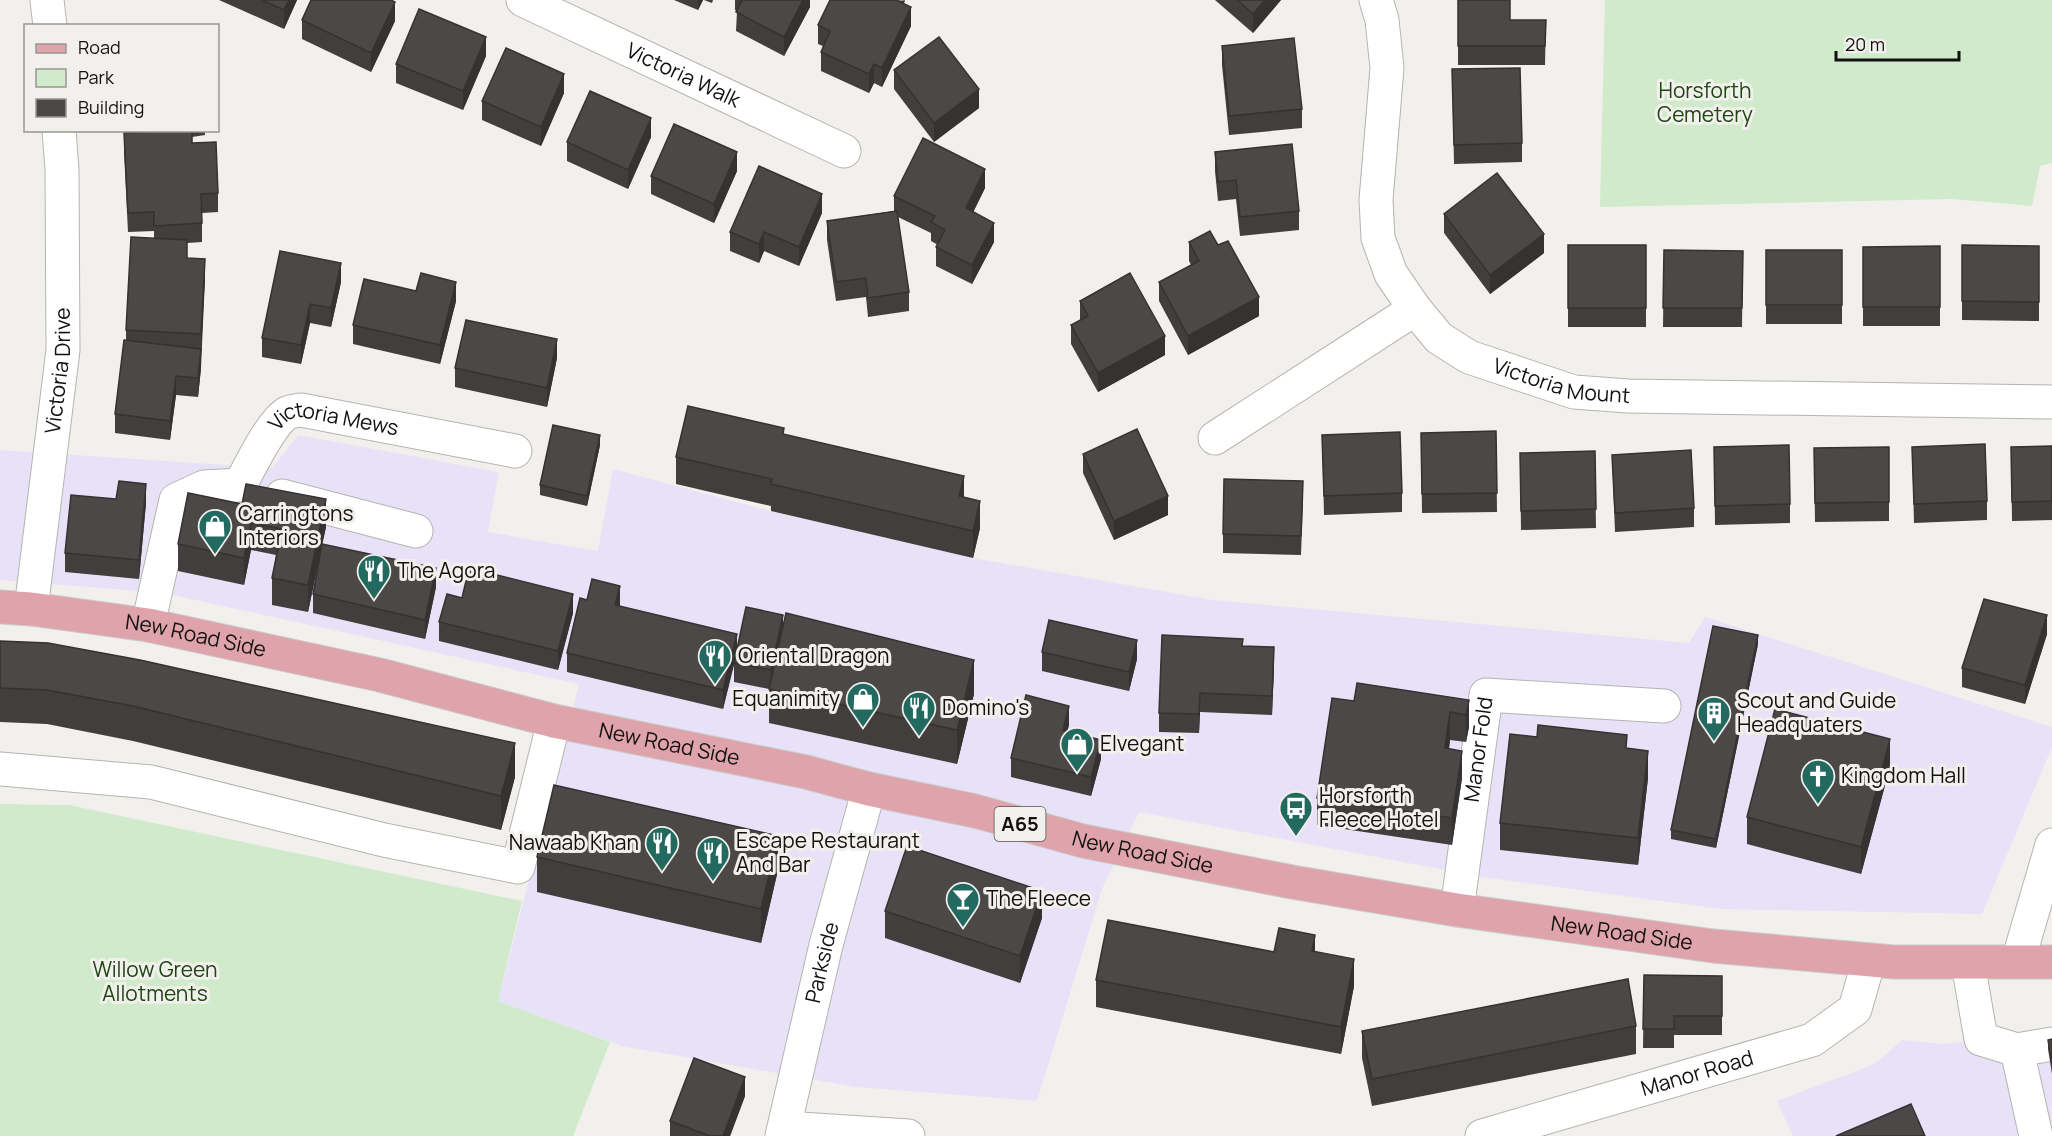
<svg xmlns="http://www.w3.org/2000/svg" width="2052" height="1136" viewBox="0 0 2052 1136" font-family="Manrope,sans-serif">
<style>
.commercial{fill:#e7e2f8}
.green{fill:#d2eacc}
.lines{fill:none;stroke-linecap:round;stroke-linejoin:round}
.minor-casing{stroke:#b5b4b0;stroke-width:35}
.major-casing{stroke:#cbcbca;stroke-width:35}
.minor{stroke:#fff;stroke-width:33}
.major{stroke:#dfa3ab;stroke-width:33}
.wall{fill:#413e3d}
.shaded-wall{fill:#353232}
.building{fill:#4c4847;stroke:#353232;stroke-width:1.5}
.labels{text-anchor:middle;stroke-width:6;stroke-linejoin:round;paint-order:stroke}
.shield{fill:#f1f0ec;stroke:#555452;stroke-width:1.5}
.shield-label{font-size:20px;font-weight:bold;fill:#121110}
.street-label{font-size:21px;fill:#121110;stroke:#f1f0ec}
.park-label{font-size:21px;fill:#1e4712;stroke:#f1f0ec}
.poi-label{font-size:21px;fill:#121110;stroke:#f1f0ec;text-anchor:start}
</style>
<rect width="100%" height="100%" fill="#f1f0ec"/>
<g class="commercial">
<polygon points="298,435 499,472 488,532 598,551 613,469 771,511 973,558 1213,600 1689,643 1705,617 2052,727 2052,747 1982,914 1721,909 1482,877 1139,812 1102,889 1037,1101 856,1087 622,1046 498,1001 579,684 164,593 0,580 0,450 272,468"/>
<polygon points="2052,1028 2052,1136 1793,1136 1777,1101 1875,1064 1902,1040 1942,1044 2006,1037"/>
</g>
<g class="green">
<polygon points="1605,0 2052,0 2052,163 2040,166 2032,206 1952,199 1600,207"/>
<polygon points="0,804 69,805 522,901 498,1001 610,1042 573,1136 0,1136"/>
</g>
<g class="lines">
<defs>
<g id="minor">
<polyline points="47,0 50,26"/>
<path id="s1" d="M523,0l321,151"/>
<path id="s2" d="M1376,0l6,20 5,48 -11,132 2,38 13,36 24,35 24,29 30,19 105,35 54,4 424,6"/>
<polyline points="1215,438 1415,309"/>
<polyline points="282,496 416,531"/>
<path id="s3" d="M31,609l32,-259 -1,-181 -3,-39"/>
<path id="s4" d="M148,625l28,-125 28,-13 36,-2c10,-18 30,-61 47,-72 4,-2 9,-2 14,-3l214,41"/>
<polyline points="0,769 151,782 384,840 518,867 554,721"/>
<path id="s5" d="M1457,910l29,-215 178,11"/>
<polyline points="2018,961 2052,845"/>
<polyline points="1968,963 1981,1039 2017,1050 2052,1044"/>
<polyline points="2017,1050 2036,1136"/>
<polyline points="785,1128 908,1136"/>
<path id="s6" d="M782,1136l44,-191 43,-156"/>
<path id="s7" d="M1482,1136l330,-96 43,-31 14,-49"/>
</g>
<g id="major">
<path id="s8" d="M0,607l31,2 117,16 232,50 174,46 252,51 63,17 106,22 108,30 209,41 165,28 256,36 181,16h158"/>
</g>
</defs>
<use href="#minor" class="minor-casing"/>
<use href="#major" class="major-casing"/>
<use href="#minor" class="minor"/>
<use href="#major" class="major"/>
</g>
<g class="wall">
<polygon points="219,0 297,0 284,29"/>
<polygon points="674,0 703,0 698,10"/>
<polygon points="704,0 713,0 712,3"/>
<polygon points="735,0 810,0 810,7 784,56 736,31 737,11 735,10"/>
<polygon points="905,0 903,4 911,26 882,87 874,83 869,93 821,71 821,52 823,46 818,44 818,25"/>
<polygon points="1215,0 1281,0 1253,33"/>
<polygon points="1458,0 1510,20 1546,20 1545,65 1458,65"/>
<polygon points="302,20 395,21 371,72 302,39"/>
<polygon points="1222,46 1302,109 1302,128 1229,135 1222,65"/>
<polygon points="486,56 463,110 396,83 396,64"/>
<polygon points="1452,69 1522,143 1522,162 1454,164"/>
<polygon points="894,70 979,108 934,142 894,89"/>
<polygon points="564,93 541,146 482,120 482,101"/>
<polygon points="172,130 205,130 205,135 192,137 192,143 218,193 218,212 202,213 202,242 187,243 187,258 205,278 201,368 198,397 176,395 170,440 115,433 115,414 126,340 126,330 154,238 154,231 128,232 124,152 124,133"/>
<polygon points="651,137 628,189 567,161 567,142"/>
<polygon points="1215,152 1299,211 1299,230 1240,236 1236,199 1218,201 1215,171"/>
<polygon points="737,171 714,223 651,194 651,176"/>
<polygon points="985,188 973,212 994,242 972,284 936,266 936,247 938,245 931,241 931,233 898,217 909,292 909,311 868,317 866,297 836,301 827,240 827,221 894,211 894,196"/>
<polygon points="822,213 799,266 764,251 759,263 730,251 730,232"/>
<polygon points="1444,214 1544,253 1490,294 1444,233"/>
<polygon points="1189,242 1259,316 1188,355 1159,301 1159,282 1191,265 1189,261"/>
<rect x="1568" y="245" width="78" height="82"/>
<polygon points="1962,245 2039,246 2039,321 1962,320"/>
<polygon points="1940,246 1940,326 1863,326 1863,247"/>
<polygon points="1664,250 1743,251 1742,327 1663,327"/>
<rect x="1766" y="250" width="76" height="74"/>
<polygon points="341,282 331,327 310,323 301,364 262,357 262,338"/>
<polygon points="456,301 440,364 353,344 353,325"/>
<polygon points="1080,301 1165,355 1098,392 1071,344 1071,325 1080,320"/>
<polygon points="557,358 547,407 455,387 455,368"/>
<polygon points="1496,431 1497,512 1422,513 1421,433"/>
<polygon points="784,435 964,497 980,528 973,558 771,511 771,506 676,484 676,457"/>
<polygon points="1322,435 1402,493 1402,512 1324,515"/>
<polygon points="600,445 587,506 540,495 540,485"/>
<polygon points="2052,446 2052,520 2012,521 2011,447"/>
<polygon points="1714,447 1790,504 1790,523 1715,525"/>
<polygon points="1889,447 1889,521 1815,522 1814,448"/>
<polygon points="1912,447 1987,501 1987,520 1914,523"/>
<polygon points="1595,451 1596,528 1521,530 1520,453"/>
<polygon points="1083,454 1168,515 1114,540 1083,473"/>
<polygon points="1612,455 1694,508 1694,527 1615,532"/>
<polygon points="188,493 326,527 322,544 436,587 425,639 313,613 313,594 321,548 308,612 272,605 272,578 276,555 251,550 244,585 178,571 178,544"/>
<polygon points="116,499 146,503 139,579 65,572 65,553"/>
<polygon points="1303,500 1301,555 1223,553 1223,534"/>
<polygon points="462,598 573,613 558,670 439,641 439,622"/>
<polygon points="587,600 620,605 620,606 737,652 783,628 974,694 957,764 769,723 769,689 734,682 734,663 723,709 567,672 567,653"/>
<polygon points="2047,634 2025,704 1962,687 1962,668"/>
<polygon points="0,641 515,777 501,830 133,741 47,724 0,722"/>
<polygon points="1758,644 1716,848 1671,839 1671,830"/>
<polygon points="1243,646 1274,666 1272,715 1200,712 1199,733 1159,732 1159,713"/>
<polygon points="1042,652 1137,659 1129,691 1042,671"/>
<polygon points="1469,700 1469,727 1466,742 1450,740 1449,749 1462,778 1452,845 1317,825 1317,798 1354,701"/>
<polygon points="1069,725 1067,731 1101,759 1091,796 1011,777 1011,758"/>
<polygon points="1627,749 1648,778 1638,865 1500,850 1500,823"/>
<polygon points="1890,767 1861,874 1747,844 1747,817"/>
<polygon points="537,857 778,870 761,943 537,892"/>
<polygon points="885,911 1042,918 1020,983 885,938"/>
<polygon points="1315,951 1354,986 1341,1054 1096,1007 1096,980 1274,952"/>
<polygon points="1644,975 1722,976 1722,1035 1674,1035 1674,1048 1643,1048"/>
<polygon points="1636,1026 1636,1054 1372,1106 1362,1058 1362,1031"/>
<polygon points="2052,1039 2052,1074 2048,1049 2048,1040"/>
<polygon points="745,1096 730,1136 670,1136 670,1121"/>
</g>
<g class="shaded-wall">
<polygon points="289,0 297,0 284,29 284,10"/>
<polygon points="698,0 703,0 698,10"/>
<polygon points="803,0 810,0 810,7 784,56 784,37"/>
<polygon points="896,0 905,1 896,19"/>
<polygon points="1265,0 1281,0 1253,33 1253,14"/>
<polygon points="395,2 395,21 371,72 371,53"/>
<polygon points="911,7 911,26 882,87 882,68"/>
<polygon points="486,37 486,56 463,110 463,91"/>
<polygon points="874,64 874,83 869,93 869,74"/>
<polygon points="564,74 564,93 541,146 541,127"/>
<polygon points="979,89 979,108 934,142 934,123"/>
<polygon points="651,118 651,137 628,189 628,170"/>
<polygon points="737,152 737,171 714,223 714,204"/>
<polygon points="985,169 985,188 966,227 966,208"/>
<polygon points="822,194 822,213 799,266 799,247"/>
<polygon points="994,223 994,242 972,284 972,265"/>
<polygon points="764,232 764,251 759,263 759,244"/>
<polygon points="1544,234 1544,253 1490,294 1490,275"/>
<polygon points="205,259 205,278 201,353 201,334"/>
<polygon points="341,263 341,282 331,327 331,308"/>
<polygon points="456,282 456,301 440,364 440,345"/>
<polygon points="1259,297 1259,316 1188,355 1188,336"/>
<polygon points="310,304 310,323 301,364 301,345"/>
<polygon points="1165,336 1165,355 1098,392 1098,373"/>
<polygon points="557,339 557,358 547,407 547,388"/>
<polygon points="201,349 201,368 198,397 198,378"/>
<polygon points="176,376 176,395 170,440 170,421"/>
<polygon points="600,435 600,445 587,506 587,496"/>
<polygon points="964,476 964,503 959,496"/>
<polygon points="146,484 146,503 139,579 139,560"/>
<polygon points="1168,496 1168,515 1114,540 1114,521"/>
<polygon points="326,499 326,527 308,612 308,585"/>
<polygon points="980,501 980,528 973,558 973,531"/>
<polygon points="251,523 251,550 244,585 244,558"/>
<polygon points="436,568 436,587 425,639 425,620"/>
<polygon points="620,586 620,605 615,624 615,605"/>
<polygon points="573,594 573,613 558,670 558,651"/>
<polygon points="783,615 783,634 771,689 771,670"/>
<polygon points="2047,615 2047,634 2025,704 2025,685"/>
<polygon points="737,634 737,653 723,709 723,690"/>
<polygon points="1758,635 1758,644 1716,848 1716,839"/>
<polygon points="1137,640 1137,659 1129,691 1129,672"/>
<polygon points="1274,647 1274,666 1272,715 1272,696"/>
<polygon points="974,660 974,694 957,764 957,730"/>
<polygon points="1200,693 1200,712 1199,733 1199,714"/>
<polygon points="1469,700 1469,727 1466,742 1466,715"/>
<polygon points="1069,706 1069,725 1063,749 1063,730"/>
<polygon points="1450,712 1450,740 1445,776 1445,748"/>
<polygon points="1890,739 1890,767 1861,874 1861,847"/>
<polygon points="1101,740 1101,759 1091,796 1091,777"/>
<polygon points="515,743 515,777 501,830 501,796"/>
<polygon points="1462,751 1462,778 1452,845 1452,818"/>
<polygon points="1648,751 1648,778 1638,865 1638,838"/>
<polygon points="778,836 778,870 761,943 761,909"/>
<polygon points="1042,891 1042,918 1020,983 1020,956"/>
<polygon points="1315,935 1315,962 1312,951"/>
<polygon points="1354,959 1354,986 1341,1054 1341,1027"/>
<polygon points="745,1077 745,1096 730,1136 723,1136"/>
</g>
<g class="building">
<polygon points="262,0 289,0 284,10"/>
<polygon points="311,0 391,0 395,2 371,53 302,20"/>
<polygon points="742,0 803,0 784,37 736,12"/>
<polygon points="830,0 896,0 911,7 882,68 874,64 869,74 821,52 830,31 818,25"/>
<polygon points="1237,0 1265,0 1253,14"/>
<polygon points="1458,0 1510,0 1510,20 1546,20 1545,46 1458,46"/>
<polygon points="419,9 486,37 463,91 396,64"/>
<polygon points="939,37 979,89 934,123 894,70"/>
<polygon points="1294,38 1302,109 1229,116 1222,46"/>
<polygon points="506,48 564,74 541,127 482,101"/>
<polygon points="1520,68 1522,143 1454,145 1452,69"/>
<polygon points="590,91 651,118 628,170 567,142"/>
<polygon points="674,124 737,152 714,204 651,176"/>
<polygon points="173,130 192,130 192,143 216,142 218,193 201,194 202,223 154,226 154,212 128,213 124,133"/>
<polygon points="923,138 985,169 966,208 994,223 972,265 936,247 945,230 931,222 935,216 894,196"/>
<polygon points="1292,144 1299,211 1240,217 1236,180 1218,182 1215,152"/>
<polygon points="759,166 822,194 799,247 764,232 759,244 730,232"/>
<polygon points="1497,173 1544,234 1490,275 1444,214"/>
<polygon points="897,211 909,292 868,298 866,278 836,282 827,221"/>
<polygon points="1210,231 1218,245 1228,241 1259,297 1188,336 1159,282 1199,261 1189,242"/>
<polygon points="131,237 187,240 187,258 205,259 201,334 126,330"/>
<rect x="1568" y="245" width="78" height="63"/>
<polygon points="1962,245 2039,246 2039,302 1962,301"/>
<polygon points="1940,246 1940,307 1863,307 1863,247"/>
<polygon points="1664,250 1743,251 1742,308 1663,308"/>
<rect x="1766" y="250" width="76" height="55"/>
<polygon points="280,251 341,263 331,308 310,304 301,345 262,338"/>
<polygon points="421,273 456,282 440,345 353,325 364,279 416,291"/>
<polygon points="1130,273 1165,336 1098,373 1071,325 1088,316 1080,301"/>
<polygon points="466,320 557,339 547,388 455,368"/>
<polygon points="124,340 201,349 198,378 176,376 170,421 115,414"/>
<polygon points="688,406 784,428 783,434 964,476 959,496 980,501 973,531 771,484 772,479 676,457"/>
<polygon points="553,425 600,435 587,496 540,485"/>
<polygon points="1137,429 1168,496 1114,521 1083,454"/>
<polygon points="1496,431 1497,493 1422,494 1421,433"/>
<polygon points="1400,432 1402,493 1324,496 1322,435"/>
<polygon points="1985,444 1987,501 1914,504 1912,447"/>
<polygon points="1789,445 1790,504 1715,506 1714,447"/>
<polygon points="2052,446 2052,501 2012,502 2011,447"/>
<polygon points="1889,447 1889,502 1815,503 1814,448"/>
<polygon points="1691,450 1694,508 1615,513 1612,455"/>
<polygon points="1595,451 1596,509 1521,511 1520,453"/>
<polygon points="1224,479 1303,481 1301,536 1223,534"/>
<polygon points="119,481 146,484 139,560 65,553 71,495 116,499"/>
<polygon points="246,484 326,499 308,585 272,578 282,529 251,523 244,558 178,544 188,493 242,504"/>
<polygon points="322,544 436,568 425,620 313,594"/>
<polygon points="469,568 573,594 558,651 439,622 447,594 462,598"/>
<polygon points="592,579 620,586 615,605 737,634 723,690 567,653 580,598 587,600"/>
<polygon points="1984,599 2047,615 2025,685 1962,668"/>
<polygon points="746,607 783,615 771,670 734,663"/>
<polygon points="786,613 974,660 957,730 769,689"/>
<polygon points="1049,620 1137,640 1129,672 1042,652"/>
<polygon points="1713,626 1758,635 1716,839 1671,830"/>
<polygon points="1162,635 1243,639 1242,646 1274,647 1272,696 1200,693 1199,714 1159,713"/>
<polygon points="0,641 48,643 140,660 515,743 501,796 133,706 47,690 0,688"/>
<polygon points="1357,683 1469,700 1466,715 1450,712 1445,748 1462,751 1452,818 1317,798 1332,698 1354,701"/>
<polygon points="1026,695 1069,706 1063,730 1101,740 1091,777 1011,758"/>
<polygon points="1775,709 1890,739 1861,847 1747,817"/>
<polygon points="1538,725 1627,735 1626,748 1648,751 1638,838 1500,823 1510,734 1537,737"/>
<polygon points="554,785 778,836 761,909 537,857"/>
<polygon points="907,846 1042,891 1020,956 885,911"/>
<polygon points="1108,920 1274,952 1279,928 1315,935 1312,951 1354,959 1341,1027 1096,980"/>
<polygon points="1644,975 1722,976 1722,1016 1674,1016 1674,1029 1643,1029"/>
<polygon points="1628,979 1636,1026 1372,1079 1362,1031"/>
<polygon points="2052,1039 2052,1064 2048,1040"/>
<polygon points="694,1058 745,1077 723,1136 710,1136 670,1121"/>
<polygon points="1911,1104 1925,1136 1836,1136"/>
</g>
<defs>
<symbol id="shop-pin" viewBox="-11 -11 22 30"><path d="M0 17L-7.5 6A9.5 9.5 0 1 1 7.5 6Z" fill="#22695f" stroke="#f1f0ec"/><path d="M-5-2.5h2.3a2.7 3.5 0 0 1 5.4 0H5L5.5 6h-11ZM-1.5-2.5h3a1.5 2.3 0 0 0-3 0Z" fill="#fff"/></symbol>
<symbol id="restaurant-pin" viewBox="-11 -11 22 30"><path d="M0 17L-7.5 6A9.5 9.5 0 1 1 7.5 6Z" fill="#22695f" stroke="#f1f0ec"/><path d="M-5-6h1v4h1v-4h1v4h1v-4h1v5L-1.5 .5V6h-2V.5L-5-1ZM5-6V6H3V1.5H1.5Q1.5-4 5-6Z" fill="#fff"/></symbol>
<symbol id="building-pin" viewBox="-11 -11 22 30"><path d="M0 17L-7.5 6A9.5 9.5 0 1 1 7.5 6Z" fill="#22695f" stroke="#f1f0ec"/><path d="M-4-6H4V6H1V3H-1V6H-4ZM-2.5-4.3h1.7v1.8h-1.7ZM.8-4.3h1.7v1.8H.8ZM-2.5-1h1.7V.8h-1.7ZM.8-1h1.7V.8H.8Z" fill="#fff"/></symbol>
<symbol id="church-pin" viewBox="-11 -11 22 30"><path d="M0 17L-7.5 6A9.5 9.5 0 1 1 7.5 6Z" fill="#22695f" stroke="#f1f0ec"/><path d="M-1.2-6h2.4v3.5h3.3v2.4h-3.3V6h-2.4V-.1h-3.3v-2.4h3.3Z" fill="#fff"/></symbol>
<symbol id="bus-pin" viewBox="-11 -11 22 30"><path d="M0 17L-7.5 6A9.5 9.5 0 1 1 7.5 6Z" fill="#22695f" stroke="#f1f0ec"/><path d="M-5-6H5V4H4V6H2V4H-2V6H-4V4H-5ZM-3.5-4V0h7V-4ZM-3.5 1.2v1.5H-2V1.2ZM2 1.2v1.5H3.5V1.2Z" fill="#fff"/></symbol>
<symbol id="bar-pin" viewBox="-11 -11 22 30"><path d="M0 17L-7.5 6A9.5 9.5 0 1 1 7.5 6Z" fill="#22695f" stroke="#f1f0ec"/><path d="M-6-5H6L.8 .8V4.5H3.5V6h-7V4.5H-.8V.8Z" fill="#fff"/></symbol>
</defs>
<g fill-rule="evenodd">
<use href="#shop-pin" x="196" y="507" width="38" height="52"/>
<use href="#restaurant-pin" x="355" y="552" width="38" height="52"/>
<use href="#restaurant-pin" x="696" y="637" width="38" height="52"/>
<use href="#shop-pin" x="844" y="680" width="38" height="52"/>
<use href="#restaurant-pin" x="900" y="689" width="38" height="52"/>
<use href="#building-pin" x="1695" y="694" width="38" height="52"/>
<use href="#shop-pin" x="1058" y="725" width="38" height="52"/>
<use href="#church-pin" x="1799" y="757" width="38" height="52"/>
<use href="#bus-pin" x="1277" y="789" width="38" height="52"/>
<use href="#restaurant-pin" x="643" y="824" width="38" height="52"/>
<use href="#restaurant-pin" x="694" y="834" width="38" height="52"/>
<use href="#bar-pin" x="944" y="880" width="38" height="52"/>
</g>
<g class="labels">
<rect class="shield" x="994.5" y="807" width="51" height="34" rx="4.5"/>
<g class="shield-label">
<text x="1020" y="831">A65</text>
</g>
<g class="street-label">
<text dy="7" stroke="none"><textPath href="#s1" startOffset="177">Victoria Walk</textPath></text>
<text dy="7" stroke="none"><textPath href="#s3" startOffset="240">Victoria Drive</textPath></text>
<text dy="7" stroke="none"><textPath href="#s2" startOffset="490">Victoria Mount</textPath></text>
<text dy="7" stroke="none"><textPath href="#s4" startOffset="328">Victoria Mews</textPath></text>
<text dy="7" stroke="none"><textPath href="#s8" startOffset="198">New Road Side</textPath></text>
<text dy="7" stroke="none"><textPath href="#s8" startOffset="684">New Road Side</textPath></text>
<text dy="7" stroke="none"><textPath href="#s5" startOffset="162">Manor Fold</textPath></text>
<text dy="7" stroke="none"><textPath href="#s8" startOffset="1170">New Road Side</textPath></text>
<text dy="7" stroke="none"><textPath href="#s8" startOffset="1656">New Road Side</textPath></text>
<text dy="7" stroke="none"><textPath href="#s6" startOffset="178">Parkside</textPath></text>
<text dy="7" stroke="none"><textPath href="#s7" startOffset="224">Manor Road</textPath></text>
</g>
<g class="park-label">
<text x="1705" y="98">Horsforth<tspan x="1705" dy="24">Cemetery</tspan></text>
<text x="155" y="977">Willow Green<tspan x="155" dy="24">Allotments</tspan></text>
</g>
<g class="poi-label">
<text x="238" y="521">Carringtons<tspan x="238" dy="24">Interiors</tspan></text>
<text x="397" y="578">The Agora</text>
<text x="738" y="663">Oriental Dragon</text>
<text x="840" y="706" text-anchor="end">Equanimity</text>
<text x="1737" y="708">Scout and Guide<tspan x="1737" dy="24">Headquaters</tspan></text>
<text x="942" y="715">Domino's</text>
<text x="1100" y="751">Elvegant</text>
<text x="1841" y="783">Kingdom Hall</text>
<text x="1319" y="803">Horsforth<tspan x="1319" dy="24">Fleece Hotel</tspan></text>
<text x="736" y="848">Escape Restaurant<tspan x="736" dy="24">And Bar</tspan></text>
<text x="639" y="850" text-anchor="end">Nawaab Khan</text>
<text x="986" y="906">The Fleece</text>
</g>
</g>
<rect x="24" y="24" width="195" height="108" fill="#f1f0ec" stroke="#989794" stroke-width="1.5"/>
<rect x="36" y="44" width="30" height="9" fill="#dfa3ab" stroke="#989794" stroke-width="1.5"/>
<text x="78" y="54" font-size="18" fill="#121110">Road</text>
<rect x="36" y="69" width="30" height="18" fill="#d2eacc" stroke="#989794" stroke-width="1.5"/>
<text x="78" y="84" font-size="18" fill="#121110">Park</text>
<rect x="36" y="99" width="30" height="18" fill="#4c4847" stroke="#989794" stroke-width="1.5"/>
<text x="78" y="114" font-size="18" fill="#121110">Building</text>
<path d="M1836 51v9h123v-9" fill="none" stroke="#121110" stroke-width="3"/>
<text x="1845" y="51" font-size="18" fill="#121110" stroke="#f1f0ec" stroke-width="4.5" paint-order="stroke">20 m</text>
</svg>
